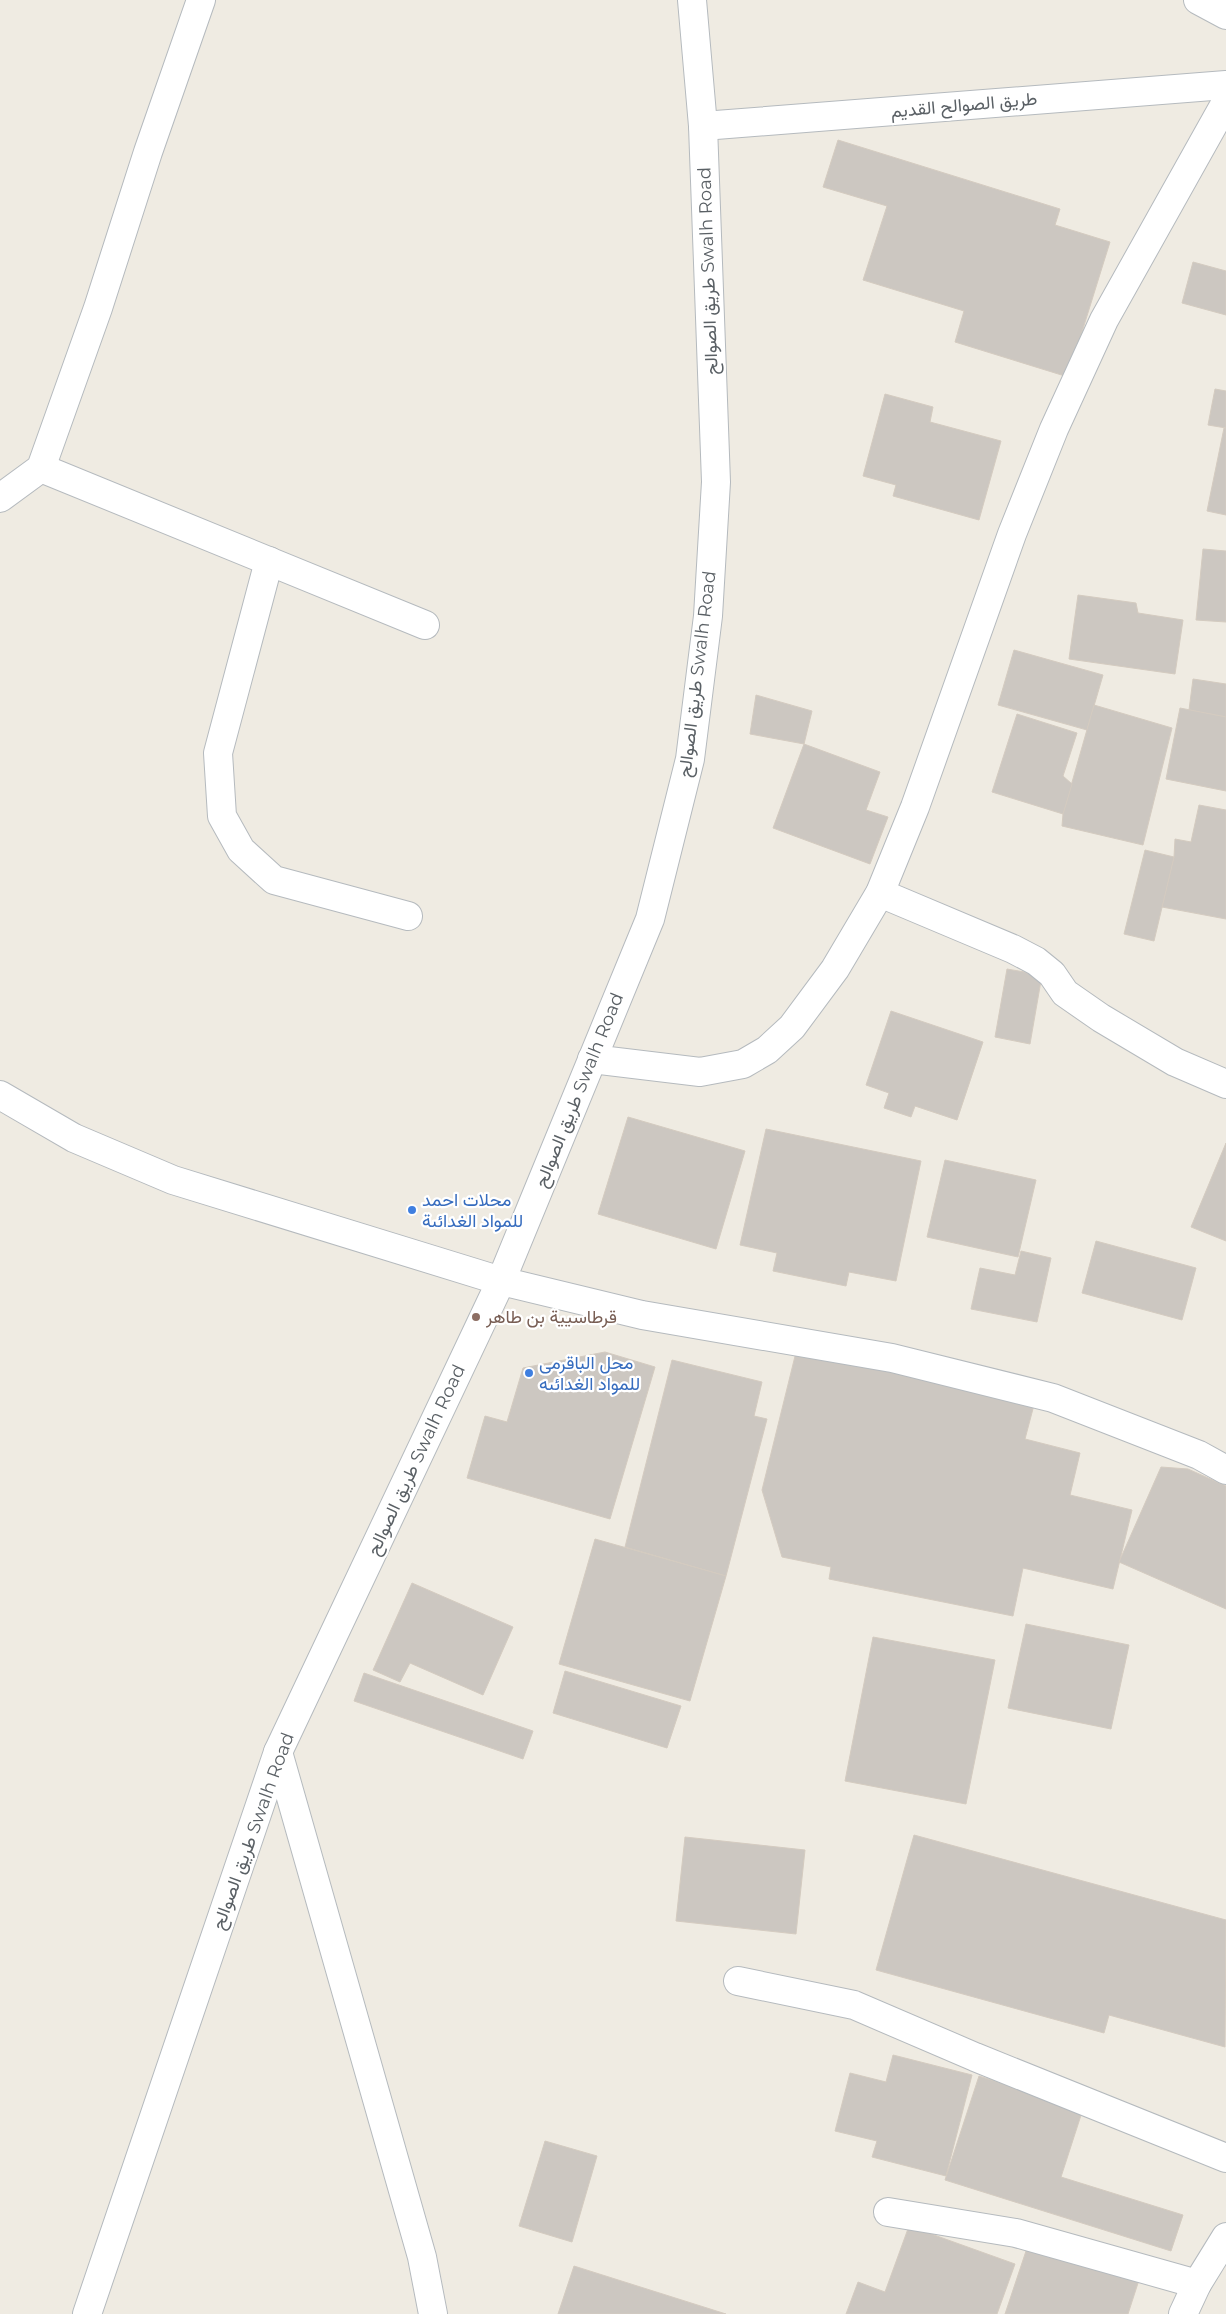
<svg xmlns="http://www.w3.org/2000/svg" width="1226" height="2314" viewBox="0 0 1226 2314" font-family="Montserrat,Vazirmatn,sans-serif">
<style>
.building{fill:#ccc7c1;stroke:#d4cbc0}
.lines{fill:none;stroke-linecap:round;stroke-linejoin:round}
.minor-casing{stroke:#b5babe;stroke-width:30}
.minor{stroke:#fff;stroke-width:28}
.shop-dot{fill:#3f7fe0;stroke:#fff;stroke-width:2}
.education-dot{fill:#8d6e63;stroke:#fff;stroke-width:2}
.labels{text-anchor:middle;stroke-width:4.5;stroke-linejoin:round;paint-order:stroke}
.street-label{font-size:18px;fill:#5a6065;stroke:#fff}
.shop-label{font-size:18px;fill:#366cbe;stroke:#fff;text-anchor:start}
.education-label{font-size:18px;fill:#785e54;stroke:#fff;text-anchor:start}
</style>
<rect width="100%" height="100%" fill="#efebe2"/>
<g class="building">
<polygon points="838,140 1060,209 1055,225 1110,242 1068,377 955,342 964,311 863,280 887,206 823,187"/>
<polygon points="1193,262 1226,271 1226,315 1182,303"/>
<polygon points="1215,389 1226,391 1226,428 1208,425"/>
<polygon points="885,394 933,407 930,422 1001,441 979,520 893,496 896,485 863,476"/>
<polygon points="1224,428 1226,428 1226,515 1207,511"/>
<polygon points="1203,549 1226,551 1226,622 1196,620"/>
<polygon points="1078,595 1136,603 1138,613 1183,620 1175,674 1069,659"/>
<polygon points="1014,650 1103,675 1087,730 998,705"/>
<polygon points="1193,679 1226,684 1226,717 1189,710"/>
<polygon points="756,695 812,711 804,744 750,734"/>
<polygon points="1094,705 1172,728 1143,845 1062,826 1063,814"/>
<polygon points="1180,708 1226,717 1226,791 1166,779"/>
<polygon points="1017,714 1077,733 1063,776 1072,784 1063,814 992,792"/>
<polygon points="804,744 880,772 866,810 888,817 870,864 773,828"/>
<polygon points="1199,805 1226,810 1226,919 1162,907 1174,857 1175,839 1191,842"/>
<polygon points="1145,850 1174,857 1154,941 1124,934"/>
<polygon points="1007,969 1042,975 1030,1044 995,1037"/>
<polygon points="891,1011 983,1042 957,1120 915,1106 911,1117 884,1108 889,1093 866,1085"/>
<polygon points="628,1117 745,1151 716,1249 598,1214"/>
<polygon points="766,1129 921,1161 896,1281 849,1272 846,1286 773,1271 777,1253 740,1245"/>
<polygon points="1226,1143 1226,1241 1191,1227"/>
<polygon points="945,1160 1036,1180 1018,1257 927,1237"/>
<polygon points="1096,1241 1196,1268 1182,1320 1082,1293"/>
<polygon points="1021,1251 1051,1258 1037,1322 971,1309 980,1268 1015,1275"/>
<polygon points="797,1348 1034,1405 1025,1439 1080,1453 1070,1495 1132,1510 1113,1589 1023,1568 1013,1616 829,1579 831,1567 782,1557 762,1490"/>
<polygon points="605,1352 655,1367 610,1519 467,1478 485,1416 507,1422 523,1368"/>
<polygon points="672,1360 762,1382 754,1416 767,1419 726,1576 625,1547"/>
<polygon points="1161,1467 1188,1469 1226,1486 1226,1609 1119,1562"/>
<polygon points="595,1539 726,1576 690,1701 559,1664"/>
<polygon points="412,1583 513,1627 483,1695 410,1663 400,1682 373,1670"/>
<polygon points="1026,1624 1129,1645 1111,1729 1008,1708"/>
<polygon points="873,1637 995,1660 966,1804 845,1781"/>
<polygon points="565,1671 681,1706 667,1748 553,1713"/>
<polygon points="364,1673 533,1731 523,1759 354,1701"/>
<polygon points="914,1835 1226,1920 1225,2047 1109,2015 1104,2033 876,1970"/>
<polygon points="685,1837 805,1850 796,1934 676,1921"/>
<polygon points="893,2055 972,2075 946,2176 872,2157 877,2141 835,2131 850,2073 886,2082"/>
<polygon points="979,2076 1083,2109 1061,2177 1183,2215 1171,2251 945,2180"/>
<polygon points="545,2141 597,2156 572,2242 519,2226"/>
<polygon points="909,2226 1015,2264 997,2314 846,2314 858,2282 885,2292"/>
<polygon points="1028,2245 1139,2280 1128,2314 1005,2314"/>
<polygon points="574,2266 726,2314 558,2314"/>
</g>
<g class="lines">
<defs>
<g id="minor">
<polyline points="1198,0 1226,15"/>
<polyline points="703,126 1226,85"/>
<polyline points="41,468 425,625"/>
<polyline points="0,498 41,468 98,308 148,152 201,0"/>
<polyline points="269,561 218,753 222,816 241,850 274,880 408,916"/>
<polyline points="880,893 1013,949 1036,961 1052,974 1065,993 1101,1018 1175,1062 1226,1084"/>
<polyline points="592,1059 700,1072 743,1064 767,1050 792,1027 835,969 880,893 915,807 1012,534 1054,429 1104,320 1226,102"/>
<polyline points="0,1095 74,1138 173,1180 501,1281 642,1315 892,1358 1053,1398 1199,1455 1226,1470"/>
<polyline points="278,1752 422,2257 433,2314"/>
<polyline points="738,1981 854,2005 975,2057 1226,2158"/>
<polyline points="888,2212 1016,2233 1197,2284"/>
<polyline points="87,2314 278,1752 501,1281 650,919 690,759 708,616 716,482 703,126 692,0"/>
<polyline points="1183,2314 1197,2284 1226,2237"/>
</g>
</defs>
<use href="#minor" class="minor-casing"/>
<use href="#minor" class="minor"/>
</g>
<g class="shop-dot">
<circle cx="412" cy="1210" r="5"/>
<circle cx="529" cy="1373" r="5"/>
</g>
<circle class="education-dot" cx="476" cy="1317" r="5"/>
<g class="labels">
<g class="street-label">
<text transform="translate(964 105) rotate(-5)" y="6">طريق الصوالح القديم</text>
<text transform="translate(708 271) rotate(-92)" y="6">طريق الصوالح Swalh Road</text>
<text transform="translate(697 674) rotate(-83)" y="6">طريق الصوالح Swalh Road</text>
<text transform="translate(579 1090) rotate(-68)" y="6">طريق الصوالح Swalh Road</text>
<text transform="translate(416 1460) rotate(-65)" y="6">طريق الصوالح Swalh Road</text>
<text transform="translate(253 1831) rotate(-70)" y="6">طريق الصوالح Swalh Road</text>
</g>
<g class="shop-label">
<text x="422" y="1206">محلات احمد<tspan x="422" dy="21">للمواد الغدائىة</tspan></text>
<text x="539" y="1369">محل الباقرمى<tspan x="539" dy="21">للمواد الغدائىه</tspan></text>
</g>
<g class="education-label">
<text x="486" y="1323">قرطاسيية بن طاهر</text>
</g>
</g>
</svg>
